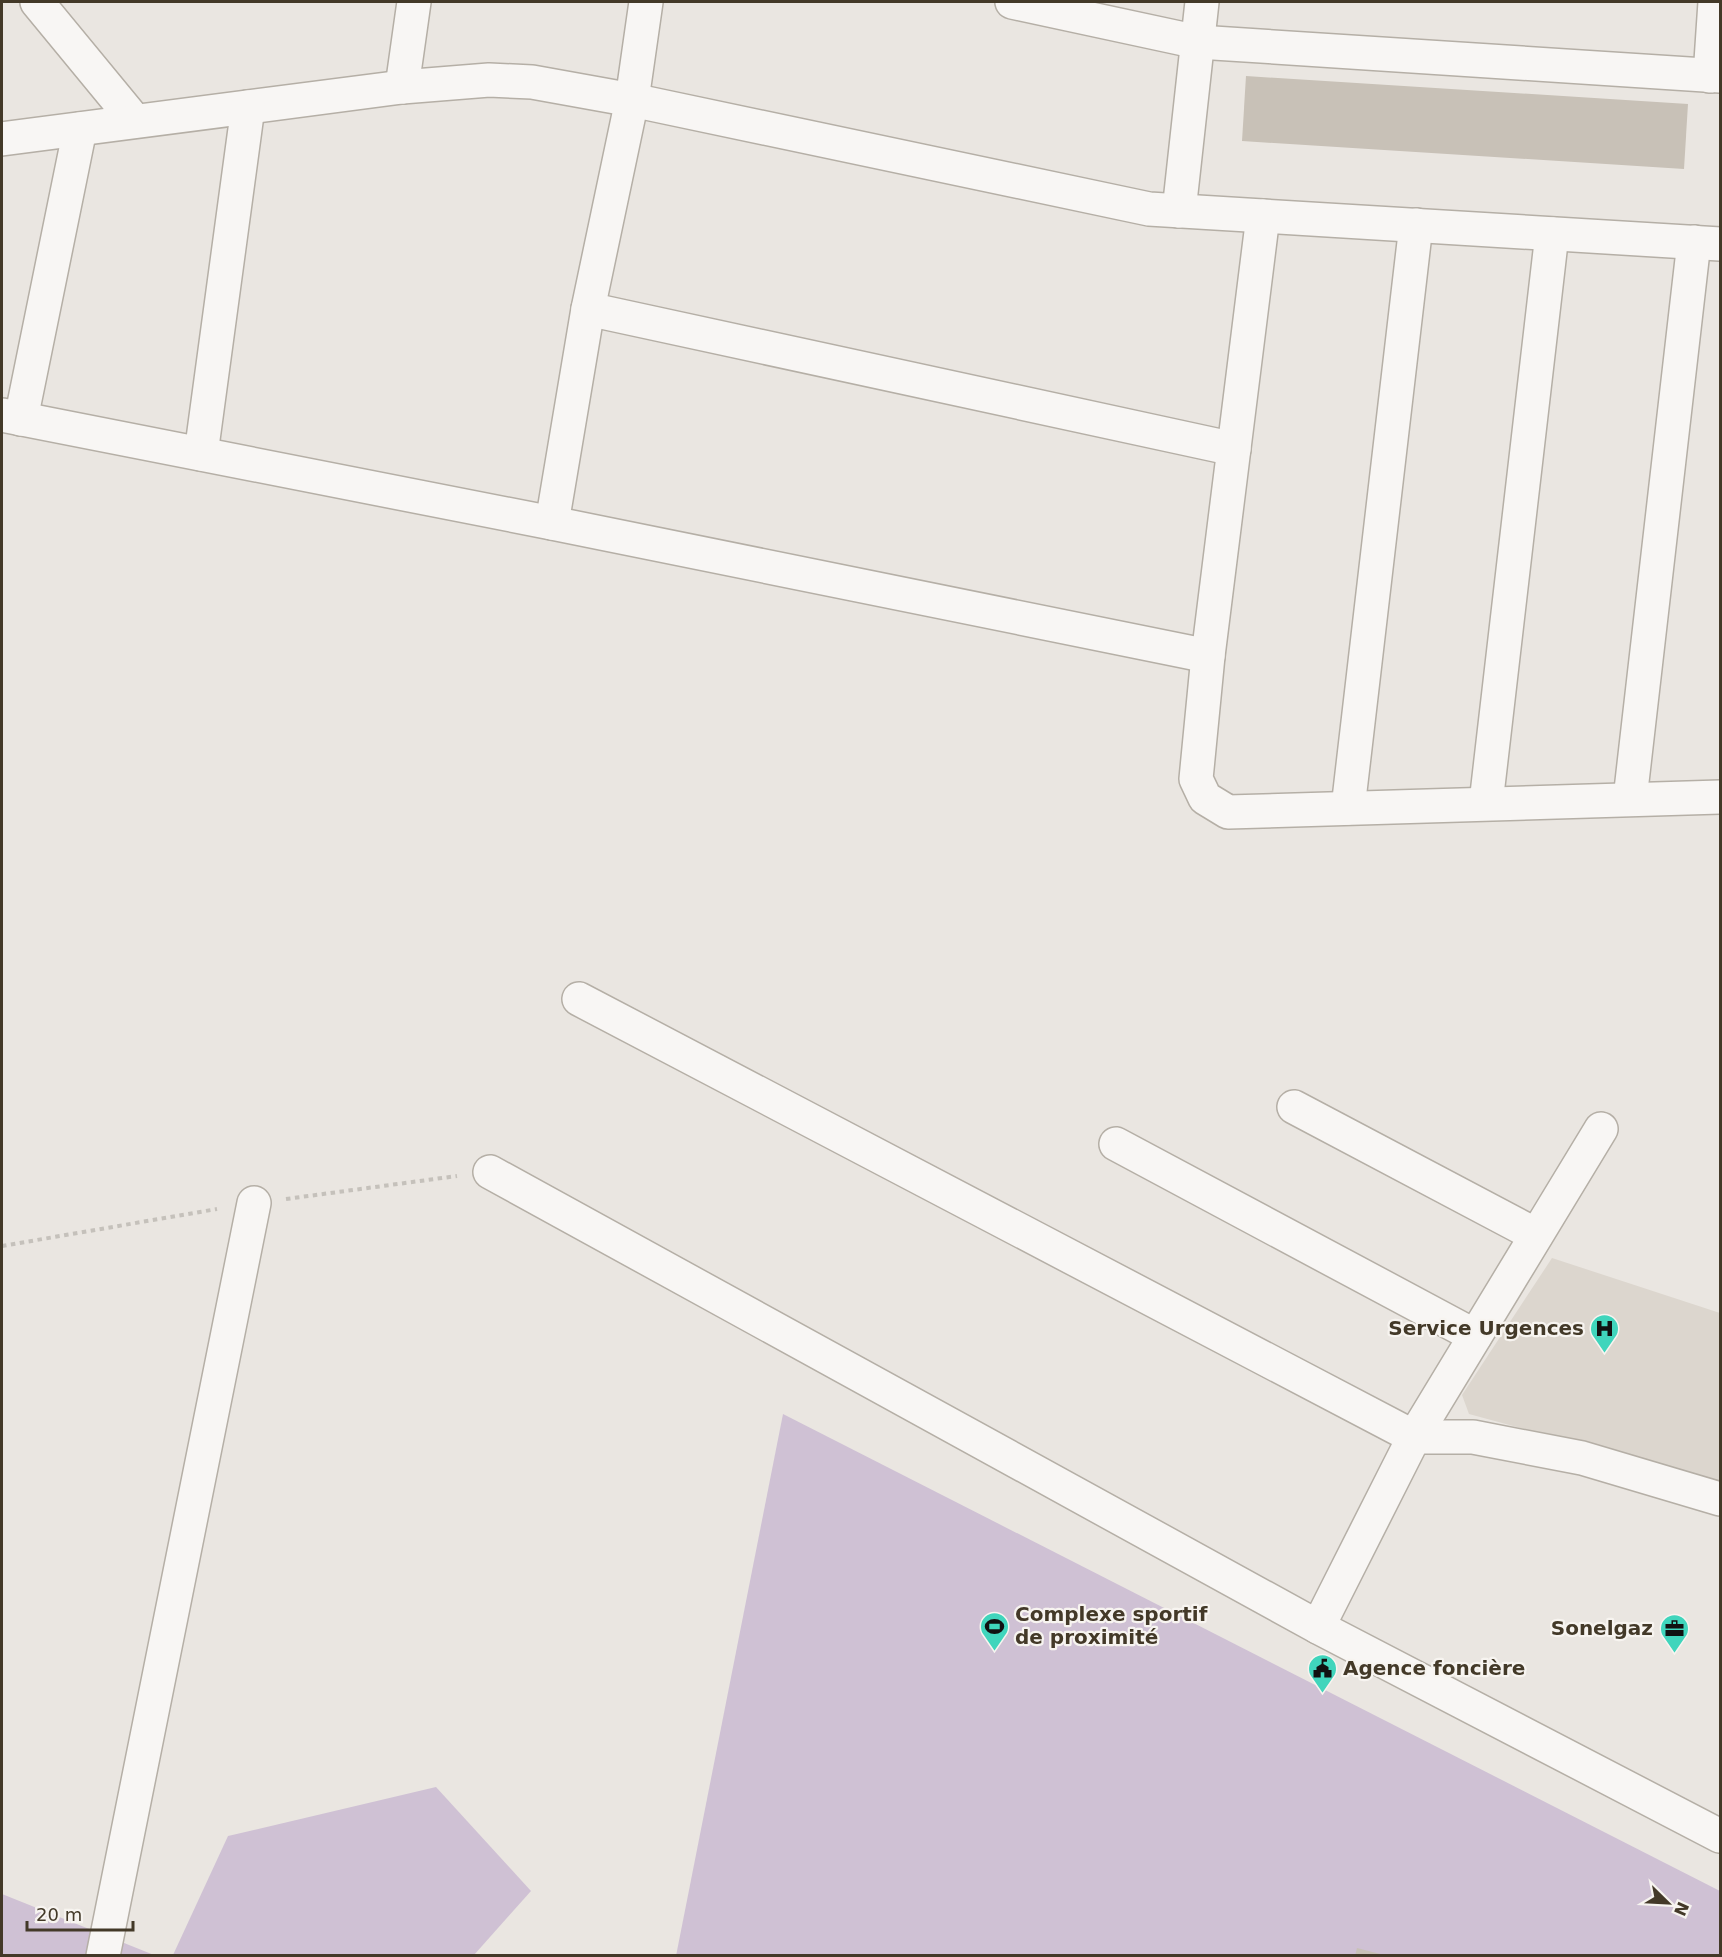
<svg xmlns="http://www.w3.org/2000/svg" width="1722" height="1957" viewBox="0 0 1722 1957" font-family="'DejaVu Sans',sans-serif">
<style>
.built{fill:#dcd6ce}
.green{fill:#cfc1d4}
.building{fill:#c8c1b7}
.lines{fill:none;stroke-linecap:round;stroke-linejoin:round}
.minor-casing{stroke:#b5afa6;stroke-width:36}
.path{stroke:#c5c1bb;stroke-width:4;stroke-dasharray:4.5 4.5;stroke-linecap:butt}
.minor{stroke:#f8f6f4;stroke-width:33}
.labels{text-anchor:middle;stroke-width:4.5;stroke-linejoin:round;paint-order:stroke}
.poi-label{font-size:20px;font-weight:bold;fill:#433928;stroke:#f7f4f0;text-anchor:end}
</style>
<rect width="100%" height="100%" fill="#eae6e1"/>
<polygon class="built" points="1552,1258 1720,1313 1720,1482 1469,1414 1462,1395"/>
<g class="green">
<polygon points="783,1414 1720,1891 1720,1955 676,1956"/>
<polygon points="436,1787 531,1891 474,1955 173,1955 228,1836"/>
<polygon points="2,1894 154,1955 2,1955"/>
</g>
<g class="building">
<polygon points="1246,76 1688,104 1684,169 1242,141"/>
<polygon points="1357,1948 1384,1955 1384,1956 1355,1956"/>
</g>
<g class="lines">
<defs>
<g id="minor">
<polyline points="37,2 135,121"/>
<polyline points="1012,2 1198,42 1720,76"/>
<polyline points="1710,76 1715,2"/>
<polyline points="402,87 414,2"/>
<polyline points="2,139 402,87 489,80 532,82 632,100 1149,209 1720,244"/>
<polyline points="1179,211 1202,2"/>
<polyline points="1263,216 1208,656 1196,779 1205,798 1228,812 1720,797"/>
<polyline points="588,309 1234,449"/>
<polyline points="2,415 552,523 1208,656"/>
<polyline points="21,419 80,129"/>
<polyline points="201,454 248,107"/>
<polyline points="552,523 588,309 632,100 646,2"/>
<polyline points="1630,799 1694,242"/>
<polyline points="1486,803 1552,234"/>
<polyline points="1348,808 1416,225"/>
<polyline points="579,999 1414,1437 1473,1437 1582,1458 1720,1499"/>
<polyline points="1294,1107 1536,1235"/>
<polyline points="1116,1144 1475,1336"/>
<polyline points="490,1172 1318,1627 1720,1836"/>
<polyline points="1318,1627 1414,1437 1601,1129"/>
<polyline points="103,1956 254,1203"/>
</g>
</defs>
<use href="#minor" class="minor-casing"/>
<g class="path">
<polyline points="286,1199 457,1176"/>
<polyline points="2,1246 217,1209"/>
</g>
<use href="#minor" class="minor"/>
</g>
<defs>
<symbol id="hospital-pin" viewBox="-11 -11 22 30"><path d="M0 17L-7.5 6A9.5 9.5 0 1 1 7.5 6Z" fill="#40d5bc" stroke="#f7f4f0"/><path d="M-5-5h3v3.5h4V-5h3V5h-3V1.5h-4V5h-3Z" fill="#111"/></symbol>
<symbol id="stadium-pin" viewBox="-11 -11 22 30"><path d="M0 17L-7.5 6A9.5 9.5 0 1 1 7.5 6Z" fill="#40d5bc" stroke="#f7f4f0"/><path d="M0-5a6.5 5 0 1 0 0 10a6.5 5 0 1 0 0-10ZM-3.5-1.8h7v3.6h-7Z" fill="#111"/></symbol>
<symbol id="office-pin" viewBox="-11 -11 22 30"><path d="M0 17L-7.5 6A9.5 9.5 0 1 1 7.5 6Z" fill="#40d5bc" stroke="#f7f4f0"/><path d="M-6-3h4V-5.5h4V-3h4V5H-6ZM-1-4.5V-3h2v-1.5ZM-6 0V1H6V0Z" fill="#111"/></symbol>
<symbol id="civic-pin" viewBox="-11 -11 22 30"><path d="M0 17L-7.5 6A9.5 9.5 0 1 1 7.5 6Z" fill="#40d5bc" stroke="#f7f4f0"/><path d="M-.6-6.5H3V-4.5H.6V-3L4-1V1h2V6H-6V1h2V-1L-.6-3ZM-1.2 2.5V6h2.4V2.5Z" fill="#111"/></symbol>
</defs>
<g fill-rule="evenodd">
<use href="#hospital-pin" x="1588" y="1312" width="33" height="45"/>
<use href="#stadium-pin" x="978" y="1610" width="33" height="45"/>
<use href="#office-pin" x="1658" y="1612" width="33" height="45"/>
<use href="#civic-pin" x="1306" y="1652" width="33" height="45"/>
</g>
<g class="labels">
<g class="poi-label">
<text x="1584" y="1335">Service Urgences</text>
<text x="1015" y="1621" text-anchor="start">Complexe sportif<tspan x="1015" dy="23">de proximité</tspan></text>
<text x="1653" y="1635">Sonelgaz</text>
<text x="1343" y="1675" text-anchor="start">Agence foncière</text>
</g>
</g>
<rect width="1722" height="1957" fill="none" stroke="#433928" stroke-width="6"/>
<g transform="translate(1668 1903) rotate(114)" stroke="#f7f4f0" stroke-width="4.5" paint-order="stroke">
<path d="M0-4.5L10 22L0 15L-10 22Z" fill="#433928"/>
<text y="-9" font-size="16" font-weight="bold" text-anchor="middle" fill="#433928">N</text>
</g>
<path d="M27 1921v9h106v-9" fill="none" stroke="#433928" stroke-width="3"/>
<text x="36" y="1921" font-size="18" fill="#433928" stroke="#f7f4f0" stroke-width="4.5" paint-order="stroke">20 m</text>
</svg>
